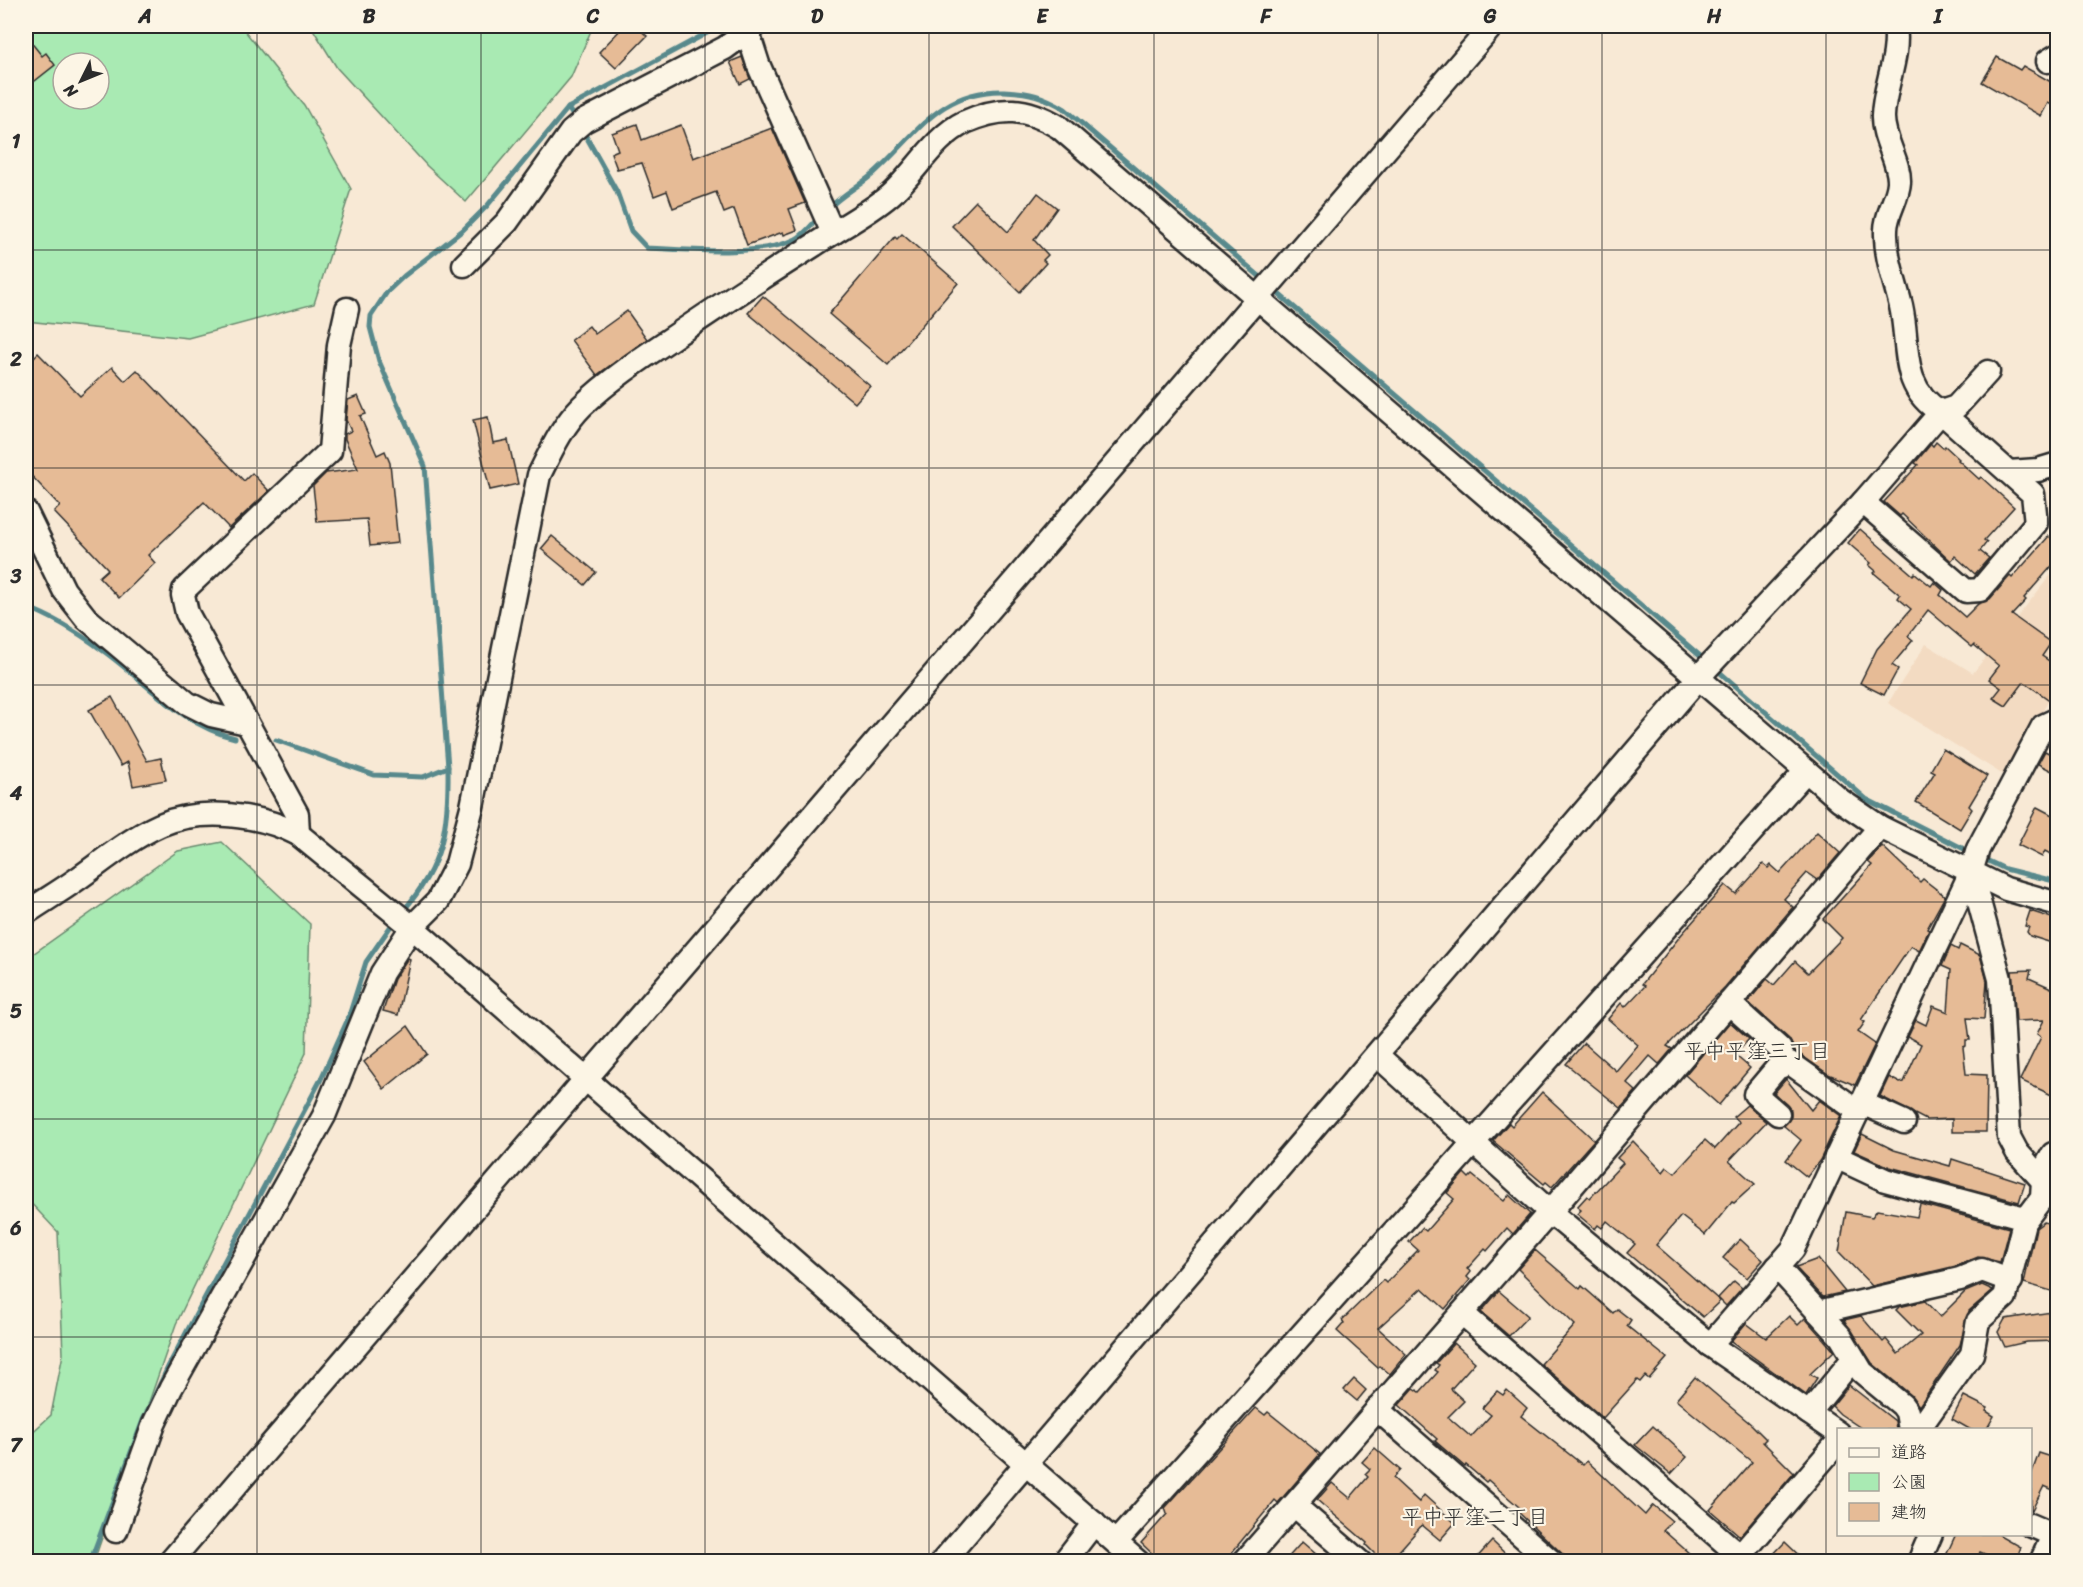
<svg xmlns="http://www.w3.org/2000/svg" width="2083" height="1587" viewBox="0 0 2083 1587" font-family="Sriracha,'Klee One',sans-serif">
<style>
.built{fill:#f3dbc2}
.green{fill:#a9eab3;stroke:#6a8a6f;stroke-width:1.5;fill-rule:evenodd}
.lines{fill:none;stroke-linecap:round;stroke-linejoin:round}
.stream{stroke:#58898c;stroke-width:5}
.building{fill:#e6bb96;stroke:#2b2b2b;stroke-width:1.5}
.minor-casing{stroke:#2b2b2b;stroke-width:27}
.highway-casing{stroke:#2b2b2b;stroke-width:38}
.minor{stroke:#fcf5e5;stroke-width:22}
.highway{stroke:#fcf5e5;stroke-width:33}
.grid{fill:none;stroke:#2b2b2b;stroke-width:1.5;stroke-opacity:0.55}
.labels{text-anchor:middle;stroke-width:4.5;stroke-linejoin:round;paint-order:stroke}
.neighbourhood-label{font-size:21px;fill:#2b2b2b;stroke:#fcf5e5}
.neatline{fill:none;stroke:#2b2b2b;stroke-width:2}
.grid-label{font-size:20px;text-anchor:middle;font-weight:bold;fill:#2b2b2b}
</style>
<rect width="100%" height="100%" fill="#f8e9d5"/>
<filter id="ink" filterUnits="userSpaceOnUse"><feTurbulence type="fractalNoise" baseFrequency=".0167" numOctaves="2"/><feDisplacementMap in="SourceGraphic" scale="12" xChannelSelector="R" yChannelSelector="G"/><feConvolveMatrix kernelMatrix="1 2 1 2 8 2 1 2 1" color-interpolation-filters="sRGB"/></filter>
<g filter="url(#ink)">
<polygon class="built" points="2057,567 2057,706 2049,700 2005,776 1888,703 1926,644 1973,673"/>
<g class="green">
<path d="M26,26h215l63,79 47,84 -37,115 -126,34 -162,-17zM63,63h36v36h-36z"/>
<polygon points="311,26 593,26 571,77 466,202 427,166 337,68"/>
<polygon points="222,842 310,924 306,1053 176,1324 94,1561 26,1561 26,1438 51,1415 63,1354 58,1232 26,1198 26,959 178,851"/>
</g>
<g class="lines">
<g class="stream">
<polyline points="568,108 577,122"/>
<path d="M582,129l35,63 14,39 16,17c40,2 113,9 149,-9 9,-5 17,-16 24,-23"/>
<path d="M829,208c13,-13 30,-22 44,-34 44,-39 65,-84 131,-83 25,1 40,5 61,18l200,172"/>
<polyline points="1274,290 1706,661"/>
<path d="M26,607c25,9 54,27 76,43 44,31 78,75 133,88"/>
<polyline points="1716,669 1866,799 1972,853"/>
<polyline points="276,740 374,775 423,777 448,767 425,466 379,361 370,327 371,316 387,292 404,276 463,230 487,206 568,108 720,26"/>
<polyline points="1980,857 2005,869 2058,882"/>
<path d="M403,911c40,-46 46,-84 45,-144"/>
<polyline points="90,1562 143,1420 168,1367 320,1081 348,1019 366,962 395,920"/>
</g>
</g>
<g class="building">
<polygon points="624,26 636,26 647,36 616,68 599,52"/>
<polygon points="26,36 42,56 46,53 55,65 26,88"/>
<polygon points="742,57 750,79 740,84 730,62"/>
<polygon points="1997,57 2020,70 2023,66 2058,86 2058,108 2048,103 2041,116 1982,82"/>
<polygon points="637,124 642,140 681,125 693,158 772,128 805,203 789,209 797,230 784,235 783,232 747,245 734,209 724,213 716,192 673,208 667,191 654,196 642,163 617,169 611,153 618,150 612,133"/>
<polygon points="1038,193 1057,208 1034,240 1048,255 1043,260 1046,263 1020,292 952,226 976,201 1008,232"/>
<polygon points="902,234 958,283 888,365 829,314 895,237 897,239"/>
<polygon points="763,296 870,386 855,403 748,313"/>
<polygon points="627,311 647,339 597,375 571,340 589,326 595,334"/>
<polygon points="38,353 80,396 112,367 125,381 137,370 244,481 252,473 269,491 229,528 204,502 148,555 155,563 119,598 99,577 108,569 54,512 60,506 26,470 26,365"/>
<polygon points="358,396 366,414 360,416 377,455 385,451 390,463 398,543 370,546 367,519 317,522 313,486 326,473 358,469 345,439 345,434 351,431 346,420 348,400"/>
<polygon points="488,417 493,443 508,440 518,484 490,490 473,420"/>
<polygon points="1936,442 1943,448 1945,446 1959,459 1958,460 1979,479 1981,477 2014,507 1984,540 1987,542 1980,551 1989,558 1975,574 1955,556 1951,561 1902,514 1900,516 1884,502 1918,465 1915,463 1931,444 1933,446"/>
<polygon points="1860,529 1913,575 1915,573 1931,586 1934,582 1943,590 1940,595 1965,617 1978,604 1990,599 2010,576 2012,578 2049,536 2058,544 2058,559 2024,598 2026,600 2012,615 2051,643 2042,656 2058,667 2058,706 2024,682 2006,706 1993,698 2001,688 1989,679 1999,666 1974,645 1972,647 1928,610 1908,636 1913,640 1892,665 1898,669 1884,695 1860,683 1877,649 1911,609 1898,598 1900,595 1874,573 1876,571 1869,565 1871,563 1848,543"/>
<polygon points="552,536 596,572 585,585 541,549"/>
<polygon points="112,697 147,761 161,758 166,780 133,786 128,762 121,766 89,710"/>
<polygon points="1943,749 1987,776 1969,806 1972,809 1960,829 1916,802 1935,772 1931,770"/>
<polygon points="2045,751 2058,758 2052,771 2038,764"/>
<polygon points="2037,807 2058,818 2058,858 2045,851 2042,857 2018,845"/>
<polygon points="1817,832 1840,853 1817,880 1807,873 1784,899 1793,907 1725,987 1667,1046 1672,1049 1661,1062 1659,1064 1650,1056 1627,1083 1636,1091 1621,1108 1566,1064 1584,1043 1616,1071 1638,1045 1608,1019 1621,1003 1625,1007 1645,986 1642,984 1681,935 1725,885 1736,894 1763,864 1768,868 1771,865 1780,873"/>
<polygon points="1882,846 1920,882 1923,879 1945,896 1927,929 1929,930 1919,951 1911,946 1861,1020 1865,1022 1858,1032 1875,1044 1855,1085 1828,1074 1795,1051 1789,1039 1748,1002 1767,979 1774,985 1795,961 1808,973 1842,938 1823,919 1872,865 1868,862"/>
<polygon points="2030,911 2058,920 2058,945 2030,936 2027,932 2029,927 2025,926"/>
<polygon points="1960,945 1980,955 1987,981 1984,1019 1967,1018 1970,1040 1966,1040 1966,1046 1963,1047 1966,1074 1987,1075 1986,1132 1952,1132 1952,1119 1926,1120 1880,1096 1889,1077 1900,1083 1904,1082 1921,1044 1908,1037 1916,1020 1926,1025 1933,1006 1948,1012 1951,970 1942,966 1951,946 1958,950"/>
<polygon points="408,958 410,959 398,1015 383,1011 394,979"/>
<polygon points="2031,970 2029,978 2058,991 2058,1098 2020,1080 2041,1037 2037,1034 2044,1020 2016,1021 2012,971"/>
<polygon points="1730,1022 1749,1039 1735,1055 1750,1068 1719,1105 1685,1075"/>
<polygon points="408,1026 427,1054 384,1089 364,1062"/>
<polygon points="1786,1079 1811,1110 1819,1100 1841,1116 1820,1160 1807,1177 1786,1160 1801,1140 1784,1126 1791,1117 1791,1110 1774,1093"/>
<polygon points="1542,1092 1594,1140 1552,1187 1546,1182 1544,1184 1493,1141 1509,1123 1512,1126"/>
<polygon points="1747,1105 1766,1122 1729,1161 1755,1184 1734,1203 1732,1202 1705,1235 1681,1216 1656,1245 1720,1301 1703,1317 1627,1253 1635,1244 1607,1221 1602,1228 1598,1225 1595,1229 1577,1214 1581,1210 1577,1207 1587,1196 1590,1198 1623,1163 1617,1158 1633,1141 1663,1172 1667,1167 1675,1173 1705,1140 1715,1149 1739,1122 1733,1117"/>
<polygon points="1862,1134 1894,1150 1950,1166 1952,1159 2025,1183 2019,1202 1890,1167 1854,1151"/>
<polygon points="1464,1173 1469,1178 1472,1175 1504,1201 1509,1195 1530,1214 1513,1234 1507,1228 1487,1251 1485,1249 1467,1269 1471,1272 1467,1277 1470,1280 1445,1309 1422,1288 1378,1328 1406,1354 1390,1374 1380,1366 1378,1368 1337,1331 1344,1323 1342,1320 1383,1280 1386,1283 1418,1250 1409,1242 1422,1228 1426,1231 1454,1199 1447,1193"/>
<polygon points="1920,1204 2009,1228 2000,1262 1978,1257 1956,1266 1872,1286 1839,1252 1846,1212 1872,1217 1877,1210 1917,1217"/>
<polygon points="2044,1222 2058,1226 2058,1293 2024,1283 2036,1228"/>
<polygon points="1740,1239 1763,1260 1747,1278 1723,1258"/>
<polygon points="1535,1250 1580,1289 1582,1286 1613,1313 1617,1309 1631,1320 1627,1326 1667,1358 1649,1379 1645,1376 1640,1382 1637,1380 1603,1418 1541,1364 1575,1325 1518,1269"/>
<polygon points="1818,1259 1845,1292 1823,1297 1797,1269 1796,1267"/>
<polygon points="1734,1281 1742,1288 1726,1306 1718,1298"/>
<polygon points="1982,1285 1993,1290 1969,1311 1960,1345 1919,1406 1911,1395 1872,1363 1844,1320 1861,1316 1883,1342 1886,1339 1898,1354 1921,1335 1896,1310 1899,1307 1925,1301 1940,1317 1965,1292"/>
<polygon points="1499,1291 1528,1316 1509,1336 1481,1312"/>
<polygon points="2058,1311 2058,1341 2026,1342 2005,1347 1998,1332 2005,1319"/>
<polygon points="1789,1316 1798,1325 1805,1318 1834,1351 1810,1374 1817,1378 1806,1395 1731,1341 1746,1323 1766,1338"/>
<polygon points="1454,1343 1475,1362 1451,1389 1464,1401 1448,1417 1471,1437 1491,1415 1482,1408 1497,1391 1503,1395 1507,1390 1527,1408 1521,1416 1583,1465 1587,1461 1645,1515 1653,1505 1672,1521 1663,1530 1699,1562 1571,1562 1516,1510 1519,1507 1488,1480 1486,1482 1466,1465 1465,1467 1435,1441 1437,1439 1399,1405 1414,1388 1420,1392 1438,1372 1435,1370 1439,1365 1436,1363"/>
<polygon points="1695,1377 1752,1425 1766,1439 1763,1442 1794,1473 1740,1536 1710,1510 1752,1462 1676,1400"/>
<polygon points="1354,1379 1366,1390 1357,1401 1344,1390"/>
<polygon points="1849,1385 1895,1421 1896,1430 1864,1430 1840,1414 1832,1406"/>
<polygon points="1964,1396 1988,1408 1986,1411 1994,1416 1986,1430 1971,1430 1952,1419"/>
<polygon points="1256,1408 1265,1415 1268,1412 1320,1454 1278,1503 1275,1500 1224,1562 1161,1562 1141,1543 1167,1514 1165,1508"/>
<polygon points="1653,1426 1687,1457 1671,1474 1635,1445"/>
<polygon points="1375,1448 1400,1470 1393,1478 1419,1502 1424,1495 1455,1523 1440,1540 1422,1525 1399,1551 1411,1562 1383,1562 1366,1545 1367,1543 1317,1500 1332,1483 1350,1498 1368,1477 1365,1474 1370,1469 1362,1462"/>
<polygon points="2039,1453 2058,1459 2058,1492 2044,1486 2031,1512 2031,1475"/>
<polygon points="1956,1534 1998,1534 2021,1547 2015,1562 2004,1562 1980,1552 1976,1562 1943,1562"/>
<polygon points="1492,1541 1514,1562 1473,1562"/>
<polygon points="1302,1542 1325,1562 1284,1562"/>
<polygon points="1785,1542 1806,1562 1766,1562"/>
</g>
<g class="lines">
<defs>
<g id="minor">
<polyline points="748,33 758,64 833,233"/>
<polyline points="2048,61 2058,55"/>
<polyline points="464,265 507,222 571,132 584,121 725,48 755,26"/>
<polyline points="2009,472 2038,470 2058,464"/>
<path d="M1863,502l103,89 14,-1 56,-67 -3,-29 -92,-82c-42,-24 -31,-66 -40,-106 -6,-25 -16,-49 -15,-76 0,-17 12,-31 13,-48 1,-20 -17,-44 -16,-66 1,-31 17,-59 12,-90"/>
<polyline points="26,512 64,590 86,618 187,703 211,715 247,723"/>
<polyline points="298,834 297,814 187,613 183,595 184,590 330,451 339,345 347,309"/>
<path d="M26,913c16,-11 33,-21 50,-33 27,-19 53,-41 84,-55 42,-18 99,-11 138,9l114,93 726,635"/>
<polyline points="1729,1003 1780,1049 1784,1064"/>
<polyline points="1378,1056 1550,1212 1710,1345 1838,1433"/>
<polyline points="1862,1103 1904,1122"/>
<polyline points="1778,1114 1755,1094 1777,1068 1790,1063 1858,1111"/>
<polyline points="1836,1157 1885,1180 2025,1218"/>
<polyline points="2040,1177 2053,1154 2058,1156"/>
<polyline points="1777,1267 1841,1337 1862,1372 1902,1405 1907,1412 1910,1430"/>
<polyline points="1818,1312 1960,1279 1982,1270 2011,1281"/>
<polyline points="1462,1313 1747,1562"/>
<polyline points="1710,1345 1793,1249 1971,872 1978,849 2043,726 2058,719"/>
<polyline points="1377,1409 1552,1562"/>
<polyline points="1809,1413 1853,1359"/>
<polyline points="1918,1430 1972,1354 1978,1321 2005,1297 2024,1222 2042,1198 2043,1181 2017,1152 2009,1137 2000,979 1971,872"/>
<polyline points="1294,1505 1360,1562"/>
<polyline points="2030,1525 2058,1537"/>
<path d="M116,1531l38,-107 17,-36 153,-272 58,-143 30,-46 26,-26 19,-37 15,-57 67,-332c12,-24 23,-49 43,-69 26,-25 57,-46 87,-66 48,-33 96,-64 145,-95 24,-16 54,-31 76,-50 25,-22 44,-58 75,-73 36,-16 61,-15 94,5l781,673 40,27 126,62 52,15"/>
<polyline points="1116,1542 1806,771"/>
<polyline points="170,1562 1492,26"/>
<polyline points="942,1562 1707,668 1863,502 1941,412 1956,407 1988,372"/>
<polyline points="1064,1562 1094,1523"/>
<polyline points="1244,1562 1550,1212 1880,827"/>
<polyline points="1735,1562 1838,1442"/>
<polyline points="1919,1562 1931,1534"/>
</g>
<polyline id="highway" points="2047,1562 2058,1538"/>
</defs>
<use href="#minor" class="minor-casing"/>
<use href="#highway" class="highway-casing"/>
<use href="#minor" class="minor"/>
<use href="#highway" class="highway"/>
</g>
</g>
<path class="grid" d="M257,26v1536M481,26v1536M705,26v1536M929,26v1536M1154,26v1536M1378,26v1536M1602,26v1536M1826,26v1536M26,250h2032M26,468h2032M26,685h2032M26,902h2032M26,1119h2032M26,1337h2032"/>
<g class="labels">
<g class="neighbourhood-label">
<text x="1757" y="1058">平中平窪三丁目</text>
<text x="1475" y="1524">平中平窪二丁目</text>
</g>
</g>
<rect width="2083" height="1587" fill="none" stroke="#fcf5e5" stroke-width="66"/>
<rect x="1837" y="1428" width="195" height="108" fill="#fcf5e5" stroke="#a8a49b" stroke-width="1.5"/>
<rect x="1849" y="1448" width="30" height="9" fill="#fcf5e5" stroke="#a8a49b" stroke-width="1.5"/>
<text x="1891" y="1458" font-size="18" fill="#2b2b2b">道路</text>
<rect x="1849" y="1473" width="30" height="18" fill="#a9eab3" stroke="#a8a49b" stroke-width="1.5"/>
<text x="1891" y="1488" font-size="18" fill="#2b2b2b">公園</text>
<rect x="1849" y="1503" width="30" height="18" fill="#e6bb96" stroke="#a8a49b" stroke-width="1.5"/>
<text x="1891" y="1518" font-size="18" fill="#2b2b2b">建物</text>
<g transform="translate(81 81) rotate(227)"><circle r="28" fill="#fcf5e5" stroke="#a8a49b" stroke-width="1.5"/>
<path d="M0-4.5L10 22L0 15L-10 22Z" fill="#2b2b2b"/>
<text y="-9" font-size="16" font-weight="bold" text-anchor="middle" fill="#2b2b2b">N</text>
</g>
<rect x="33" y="33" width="2017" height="1521" class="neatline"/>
<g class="grid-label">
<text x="145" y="23">A</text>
<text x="369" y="23">B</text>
<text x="593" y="23">C</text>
<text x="817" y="23">D</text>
<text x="1042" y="23">E</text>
<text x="1266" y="23">F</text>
<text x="1490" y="23">G</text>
<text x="1714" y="23">H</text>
<text x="1938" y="23">I</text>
<text x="16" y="148">1</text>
<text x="16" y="366">2</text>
<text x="16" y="583">3</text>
<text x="16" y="800">4</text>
<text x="16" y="1018">5</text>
<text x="16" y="1235">6</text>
<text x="16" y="1452">7</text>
</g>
</svg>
